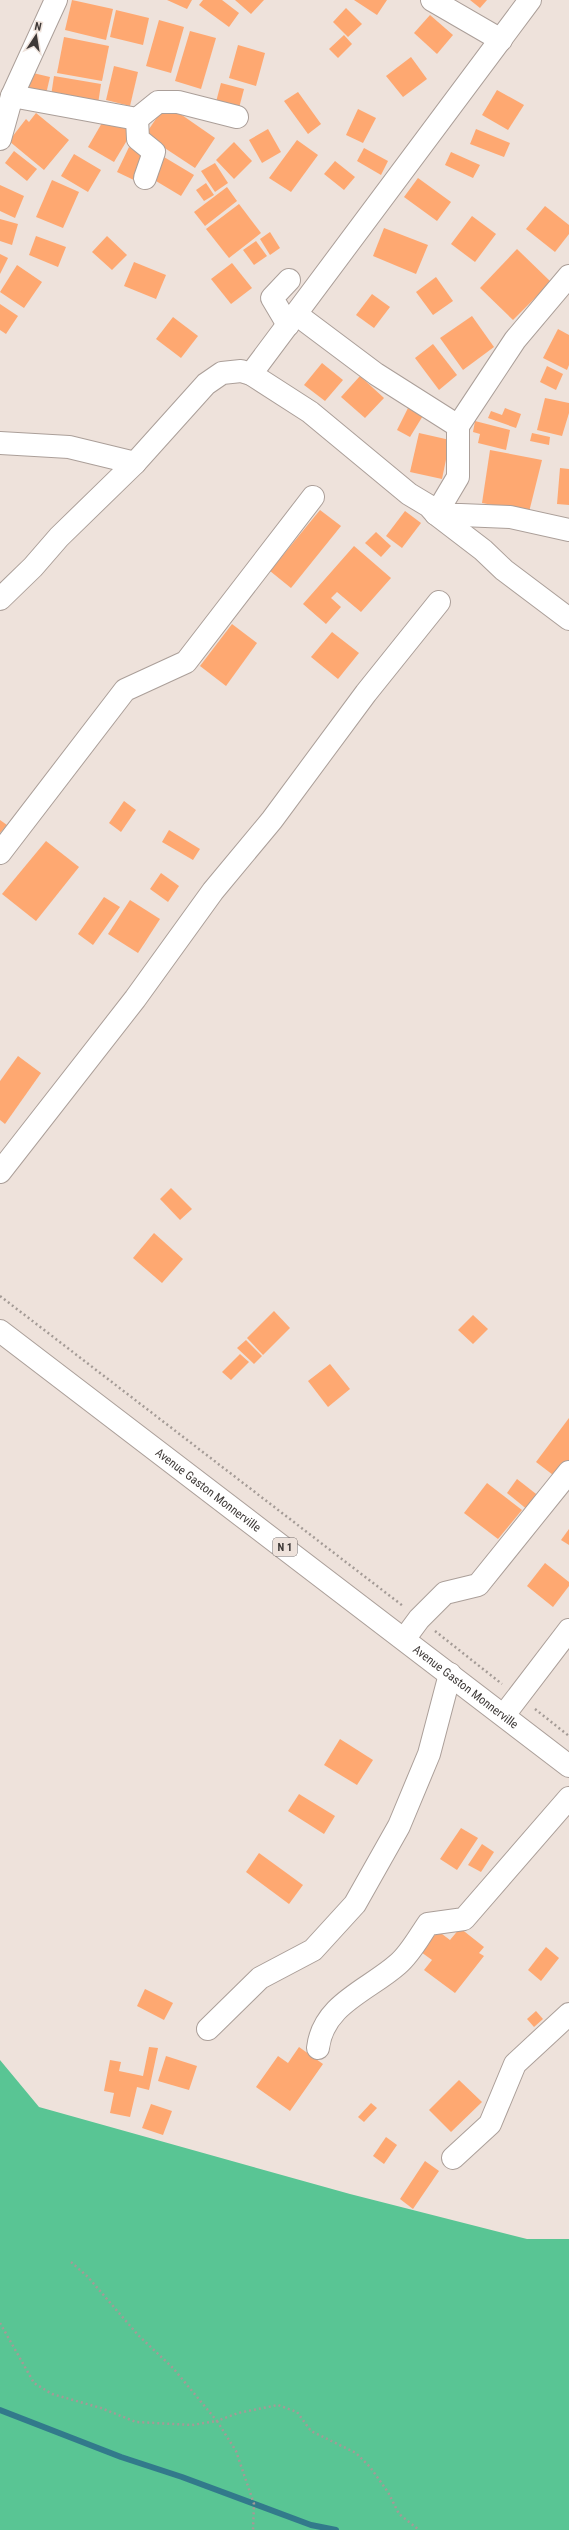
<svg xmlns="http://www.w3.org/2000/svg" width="569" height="2530" viewBox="0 0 569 2530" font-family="'Roboto Condensed',sans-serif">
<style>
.forest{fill:#59c594}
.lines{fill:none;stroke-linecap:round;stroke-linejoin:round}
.stream{stroke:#327a8b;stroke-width:6}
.building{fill:#fea871}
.minor-casing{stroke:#ab9f99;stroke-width:24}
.major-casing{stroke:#ab9f99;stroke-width:24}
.path{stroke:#a49b96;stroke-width:2.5;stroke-dasharray:2 3;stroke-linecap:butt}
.minor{stroke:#fff;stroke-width:22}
.major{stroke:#fff;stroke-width:22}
.labels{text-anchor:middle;stroke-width:4;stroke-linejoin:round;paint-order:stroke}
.shield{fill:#eee2db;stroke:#726b68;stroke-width:1}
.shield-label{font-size:11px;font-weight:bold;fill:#3d3836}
.street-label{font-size:12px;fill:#3d3836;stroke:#eee2db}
</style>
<rect width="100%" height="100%" fill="#eee2db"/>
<polygon class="forest" points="0,2060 39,2107 350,2194 527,2239 569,2239 569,2530 0,2530"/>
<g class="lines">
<polyline class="stream" points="0,2410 121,2457 182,2477 311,2525 336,2530"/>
</g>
<g class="building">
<polygon points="72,0 113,9 106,40 65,30"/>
<polygon points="167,0 192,0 187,9"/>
<polygon points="203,0 222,0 239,13 229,27 199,5"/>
<polygon points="235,0 264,0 251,14"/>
<polygon points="354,0 387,0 377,15"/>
<polygon points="470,0 487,0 480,8"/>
<polygon points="346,8 362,24 348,37 333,22"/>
<polygon points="116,10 149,18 143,45 110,37"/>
<polygon points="430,15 453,35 437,54 414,33"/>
<polygon points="159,20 184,27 171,73 146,66"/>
<polygon points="190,31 216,38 201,89 175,81"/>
<polygon points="344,35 352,44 338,58 329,49"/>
<polygon points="64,37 109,46 102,81 57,73"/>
<polygon points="238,45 265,53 256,86 229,78"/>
<polygon points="411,57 427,79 403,97 386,76"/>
<polygon points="114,66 138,72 130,106 106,100"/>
<polygon points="33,73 50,77 46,94 28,89"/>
<polygon points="54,76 101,84 98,104 51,96"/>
<polygon points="221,83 244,89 239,108 216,102"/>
<polygon points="497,90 524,105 508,130 482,115"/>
<polygon points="298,92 321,124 308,134 284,101"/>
<polygon points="166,104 215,138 195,168 145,135"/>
<polygon points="358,109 376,118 363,143 346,135"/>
<polygon points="36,113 69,140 44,170 9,141 26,119 29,122"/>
<polygon points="106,116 132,132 114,162 88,147"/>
<polygon points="268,129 281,152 262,163 249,140"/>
<polygon points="476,129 510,143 504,157 470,144"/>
<polygon points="297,140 318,155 291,192 269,178"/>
<polygon points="234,142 252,161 234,179 216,160"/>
<polygon points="129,147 148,157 136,181 117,172"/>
<polygon points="364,148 388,161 381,175 357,161"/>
<polygon points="14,151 37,169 27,181 5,163"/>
<polygon points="451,152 480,165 473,178 445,165"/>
<polygon points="74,154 101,170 88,192 61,176"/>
<polygon points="164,157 194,175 181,196 151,178"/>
<polygon points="335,161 355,177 344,190 324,174"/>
<polygon points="215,163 228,183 215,192 201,171"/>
<polygon points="418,178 451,202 437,221 404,197"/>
<polygon points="52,180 79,192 63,228 36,217"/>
<polygon points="206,183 214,195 204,201 196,190"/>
<polygon points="0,185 24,196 15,218 0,211"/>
<polygon points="227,187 237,201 205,226 194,212"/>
<polygon points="239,204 261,233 229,258 206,229"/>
<polygon points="545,206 569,225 569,234 555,252 526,229"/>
<polygon points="472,216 496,234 475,262 451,244"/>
<polygon points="0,219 18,224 12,245 0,241"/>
<polygon points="384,228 428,245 416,274 373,256"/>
<polygon points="270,232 280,248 270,255 260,239"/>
<polygon points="36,236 66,247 58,267 29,255"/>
<polygon points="107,236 127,255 112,270 92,252"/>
<polygon points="256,241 267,256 254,265 243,250"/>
<polygon points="517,249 551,282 513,320 480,288"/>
<polygon points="0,254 8,258 0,274"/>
<polygon points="134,262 166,275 156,299 124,286"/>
<polygon points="232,263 252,288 231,304 211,279"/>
<polygon points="17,265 42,282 24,308 0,292"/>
<polygon points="436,277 453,301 433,315 416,292"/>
<polygon points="372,294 390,307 374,328 356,315"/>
<polygon points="0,304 18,316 6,334 0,330"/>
<polygon points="472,316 494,347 463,370 440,338"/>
<polygon points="173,317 198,336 181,358 156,339"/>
<polygon points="558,329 569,335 569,365 567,370 543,358"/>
<polygon points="433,344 457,375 439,390 415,358"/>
<polygon points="322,363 343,380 325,401 304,385"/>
<polygon points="547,366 563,374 556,390 540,382"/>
<polygon points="360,376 384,398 365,418 341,397"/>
<polygon points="545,398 569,403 569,413 562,436 537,430"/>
<polygon points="409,406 424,414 410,437 397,430"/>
<polygon points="505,408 521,414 516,428 488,418 491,411 502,415"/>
<polygon points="475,421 510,430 506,450 478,443 480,434 473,432"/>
<polygon points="419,433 450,440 442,479 410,472"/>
<polygon points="532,433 550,437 549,445 530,441"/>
<polygon points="490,450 542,460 529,512 482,503"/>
<polygon points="560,468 569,469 569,505 557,504"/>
<polygon points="320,510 341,526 291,588 270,571"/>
<polygon points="405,511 421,523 402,548 386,536"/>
<polygon points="376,532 391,546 381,557 365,543"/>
<polygon points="354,546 391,578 361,612 337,592 331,598 341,607 326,624 303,604"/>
<polygon points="232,624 257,643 226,686 200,666"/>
<polygon points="332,632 359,653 338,679 311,657"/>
<polygon points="124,801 136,810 121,832 109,823"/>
<polygon points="0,820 7,825 0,833"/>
<polygon points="169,830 200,849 193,860 162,842"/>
<polygon points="46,841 79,867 36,921 2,894"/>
<polygon points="161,873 179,886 168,902 150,889"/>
<polygon points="104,897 120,907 93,945 78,934"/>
<polygon points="130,900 160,919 138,953 108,934"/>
<polygon points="18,1056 41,1073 5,1124 0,1120 0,1081"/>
<polygon points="171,1188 192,1209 180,1220 160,1199"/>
<polygon points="154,1233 183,1259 162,1283 133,1258"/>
<polygon points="274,1311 290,1328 263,1355 247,1338"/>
<polygon points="473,1315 488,1329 473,1344 458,1330"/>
<polygon points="246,1340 262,1356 254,1364 237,1348"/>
<polygon points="240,1354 249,1362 231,1380 222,1372"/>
<polygon points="330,1364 350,1389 328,1407 308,1381"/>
<polygon points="569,1418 569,1462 557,1478 536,1462"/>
<polygon points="517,1479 540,1497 529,1511 507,1493"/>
<polygon points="487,1483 522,1510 498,1539 464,1513"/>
<polygon points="569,1529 569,1545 561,1540"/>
<polygon points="545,1563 569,1582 569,1586 553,1607 527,1586"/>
<polygon points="340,1739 373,1760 357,1785 324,1765"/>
<polygon points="299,1794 335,1816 324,1834 288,1811"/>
<polygon points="461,1828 478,1838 457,1870 440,1859"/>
<polygon points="482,1844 494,1852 481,1872 468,1865"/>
<polygon points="259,1853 303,1885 289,1904 246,1872"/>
<polygon points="460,1928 484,1947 479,1953 484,1956 455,1993 424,1970 432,1960 421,1952 438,1931 450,1940"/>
<polygon points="546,1947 559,1958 541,1981 528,1970"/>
<polygon points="145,1989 173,2003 164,2020 137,2006"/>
<polygon points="536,2011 543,2019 534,2027 527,2019"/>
<polygon points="149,2047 158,2048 149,2090 137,2087 130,2117 110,2113 114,2093 104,2091 110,2060 121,2062 119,2071 143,2076"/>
<polygon points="299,2047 323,2064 290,2111 256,2087 278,2056 288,2063"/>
<polygon points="166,2056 197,2066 189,2090 158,2081"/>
<polygon points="459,2080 482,2102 451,2132 429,2110"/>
<polygon points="371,2103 377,2108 364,2122 358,2117"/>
<polygon points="151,2104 172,2111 163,2135 142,2128"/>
<polygon points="386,2137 397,2145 384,2164 373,2156"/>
<polygon points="425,2161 439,2171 413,2209 400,2199"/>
</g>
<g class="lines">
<defs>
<g id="minor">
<polyline points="432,0 501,40"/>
<polyline points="530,0 251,374 310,412 409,494 429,506 436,514 483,550 504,570 569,619"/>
<polyline points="12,96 137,119 158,102 178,102 237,117"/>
<polyline points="137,119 138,139 154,152 145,178"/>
<polyline points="0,139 12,96 56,0"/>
<polyline points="296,314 376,374 458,426 458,477 436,514 510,517 569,530"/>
<polyline points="288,325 272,298 289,280"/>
<polyline points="458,426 515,340 569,276"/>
<polyline points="0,443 69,447 135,463"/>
<polyline points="0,599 33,567 59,537 135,463 206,384 222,373 241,371 251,374"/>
<polyline points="0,853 125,690 186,662 313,497"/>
<polyline points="0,1172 135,999 213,891 272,820 366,693 439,602"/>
<polyline points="405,1638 419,1619 445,1593 478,1585 569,1472"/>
<polyline points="504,1715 569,1630"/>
<polyline points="208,2029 260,1978 313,1950 355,1904 399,1826 429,1754 450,1674"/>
<path d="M318,2048c5,-44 51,-58 80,-84 12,-10 21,-27 30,-40l36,-5 105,-121"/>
<polyline points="453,2158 490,2124 515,2064 569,2014"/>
</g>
<g id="major">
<path id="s1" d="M0,1331l569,435"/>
</g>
</defs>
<use href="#minor" class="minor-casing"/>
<use href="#major" class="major-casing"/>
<g class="path">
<polyline points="0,1296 403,1606"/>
<polyline points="435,1631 502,1684"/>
<polyline points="535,1709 569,1736"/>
<polyline points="71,2262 88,2277 138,2335 173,2368 217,2421 238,2413 278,2405 297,2412 311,2431 356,2453 370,2467 388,2492 399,2514 419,2530"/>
<polyline points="0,2323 34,2383 52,2394 101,2408 136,2422 192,2425 217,2421 236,2451 254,2504 253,2530"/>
</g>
<use href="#minor" class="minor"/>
<use href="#major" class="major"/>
</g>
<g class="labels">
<rect class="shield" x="273" y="1538" width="24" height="18" rx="3"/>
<g class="shield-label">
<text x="285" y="1551">N 1</text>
</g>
<g class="street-label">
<text dy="4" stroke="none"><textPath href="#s1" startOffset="262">Avenue Gaston Monnerville</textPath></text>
<text dy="4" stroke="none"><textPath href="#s1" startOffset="586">Avenue Gaston Monnerville</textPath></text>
</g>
</g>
<g transform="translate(36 36) rotate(12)" stroke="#eee2db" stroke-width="3" paint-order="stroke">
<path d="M0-3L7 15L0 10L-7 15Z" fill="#3d3836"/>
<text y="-6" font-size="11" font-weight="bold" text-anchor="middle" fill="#3d3836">N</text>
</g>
</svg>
